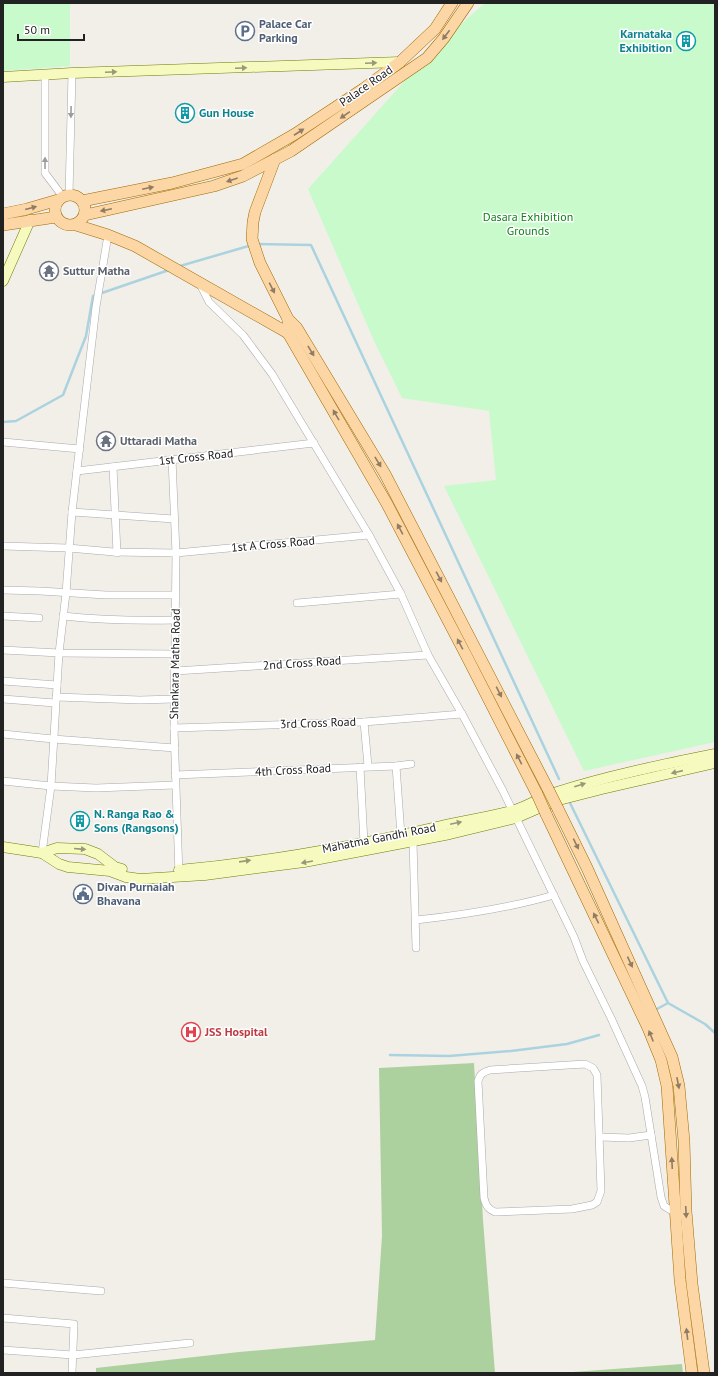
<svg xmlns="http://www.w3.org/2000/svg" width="718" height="1376" viewBox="0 0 718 1376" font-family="'PT Sans',sans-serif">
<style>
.forest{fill:#add19e}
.park{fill:#c8facc}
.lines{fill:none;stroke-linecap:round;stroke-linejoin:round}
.stream{stroke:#aad3df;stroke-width:2.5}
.street-casing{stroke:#a9a9a9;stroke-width:8}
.secondary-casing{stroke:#707d05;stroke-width:11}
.primary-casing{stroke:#a06b00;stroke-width:12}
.street{stroke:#fff;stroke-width:7}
.secondary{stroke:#f7fabf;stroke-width:10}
.primary{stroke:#fcd6a4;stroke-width:11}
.primary-bridge-casing{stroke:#a06b00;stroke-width:12;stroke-linecap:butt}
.primary-bridge{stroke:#fcd6a4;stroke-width:11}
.oneway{fill:#8f7c63}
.oneway2{fill:#979978}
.oneway3{fill:#9c9c9c}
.labels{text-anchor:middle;stroke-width:3;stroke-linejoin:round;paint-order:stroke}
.service-label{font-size:12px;font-weight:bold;fill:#4e5e75;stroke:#fff;text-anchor:start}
.culture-label{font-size:12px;font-weight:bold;fill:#0d838f;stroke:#fff;text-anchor:start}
.street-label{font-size:12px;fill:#222;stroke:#fff}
.park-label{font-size:12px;fill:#0c8416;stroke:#fff}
.worship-label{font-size:12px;font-weight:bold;fill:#5b616d;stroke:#fff;text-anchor:start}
.health-label{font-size:12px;font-weight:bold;fill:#be3a42;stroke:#fff;text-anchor:start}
</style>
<rect width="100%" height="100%" fill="#f2efe9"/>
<g class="forest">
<polygon points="474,1063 483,1220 495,1373 96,1373 96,1368 239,1352 375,1340 382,1236 379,1068"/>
<polygon points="682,1364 683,1373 559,1373"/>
</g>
<g class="park">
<polygon points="3,3 70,3 70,66 3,71"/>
<polygon points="485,3 715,3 715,742 584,771 444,486 496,480 489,411 402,398 375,343 308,189 435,47"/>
</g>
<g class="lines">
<g class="stream">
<polyline points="256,244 311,245 559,779"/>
<polyline points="180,266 252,245"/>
<polyline points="3,422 16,421 63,395 86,336 93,296 169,270"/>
<polyline points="570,803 668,1003 705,1024 715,1033"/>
<polyline points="657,1009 668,1003"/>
<polyline points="390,1055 449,1056 511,1051 567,1044 599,1035"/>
</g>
<defs>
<g id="street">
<polyline points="45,75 45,173 63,197"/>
<polyline points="69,195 72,73"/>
<polyline points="200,284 209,302 243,335 272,374 369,535 401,594 428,655 462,714 503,791 574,937 583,961 611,1018 642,1086 645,1097 661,1197 664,1206 674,1212"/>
<polyline points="3,442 80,449"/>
<polyline points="172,459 176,553 174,728 179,875"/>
<polyline points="113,467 117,553"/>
<polyline points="77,471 314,443"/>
<polyline points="72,512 174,519"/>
<polyline points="3,546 68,548 114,552 176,553 369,535"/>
<polyline points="3,590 40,591 106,595 175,595"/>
<polyline points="297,603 401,594"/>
<polyline points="3,616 39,618"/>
<path d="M63,616c38,4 75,5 113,4"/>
<polyline points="3,650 59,653 175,654"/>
<polyline points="175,671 428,655"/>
<polyline points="3,681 57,685"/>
<polyline points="56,697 140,700 174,699"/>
<polyline points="3,699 55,703"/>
<polyline points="364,722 368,766"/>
<polyline points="174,728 364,722 462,714"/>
<polyline points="3,734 53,739 175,748"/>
<polyline points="396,766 401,835"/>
<polyline points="360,767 364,843"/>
<polyline points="175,775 396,766 411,764"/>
<polyline points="3,781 51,786 96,788 175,785"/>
<polyline points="413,842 416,948"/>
<polyline points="42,853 51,786 59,653 66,593 72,512 96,307 108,235"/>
<path d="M416,920c47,-5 93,-12 138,-25"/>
<path d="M585,1064l8,4 4,7 4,116 -4,11 -5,3 -20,4 -77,3c-7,-3 -9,-6 -11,-14l-6,-117c2,-7 5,-9 12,-11z"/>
<polyline points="600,1137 629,1138 651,1135"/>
<polyline points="3,1283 101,1291"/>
<polyline points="3,1318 74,1324 72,1373"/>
<polyline points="3,1350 73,1355 190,1343"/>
</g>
<g id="secondary">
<polyline points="3,77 72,73 400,62"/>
<polyline points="3,281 30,220"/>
<polyline points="3,847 42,853 59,864 68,867 110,871 126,877 140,879 205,875 304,862 450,834 516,818 555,801 602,789 715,763"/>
<polyline points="42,853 57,848 85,849 98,854 115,867 122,869"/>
<path d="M179,870c88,-8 176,-24 262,-44 24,-6 50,-9 74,-16 13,-4 25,-12 39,-17 52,-17 107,-28 161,-39"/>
</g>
<g id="primary">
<polyline points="275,159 255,212 253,222 252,239 260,263 288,319 297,328 385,474 548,789"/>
<circle cx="70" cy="210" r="15"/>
<polyline points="82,201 172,183 243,164 295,134 363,89 400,62 435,29 452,3"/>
<polyline points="3,214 27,209 58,200"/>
<polyline points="85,215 214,186 243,176 291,151 427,58 444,38 468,3"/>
<polyline points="3,225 56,217"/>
<polyline points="76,225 108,235 135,246 288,333 294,330"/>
<polyline points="288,319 288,333 387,504 466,655 537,794"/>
<polyline points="558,809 587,868 672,1057 679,1086 684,1141 686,1211 692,1284 704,1373"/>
<polyline points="546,814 648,1028 661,1060 667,1086 680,1280 692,1373"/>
</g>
</defs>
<use href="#street" class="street-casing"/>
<use href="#secondary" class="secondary-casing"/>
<use href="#primary" class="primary-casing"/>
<use href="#street" class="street"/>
<use href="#secondary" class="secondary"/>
<use href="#primary" class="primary"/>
<defs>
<g id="primary-bridge">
<polyline points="548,789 558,809"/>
<polyline points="537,794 546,814"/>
</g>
</defs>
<use href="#primary-bridge" class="primary-bridge-casing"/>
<use href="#primary-bridge" class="primary-bridge"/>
</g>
<defs><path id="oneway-solid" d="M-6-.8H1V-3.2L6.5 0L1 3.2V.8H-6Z"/></defs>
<g class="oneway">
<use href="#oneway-solid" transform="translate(446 35) rotate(127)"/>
<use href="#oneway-solid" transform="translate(345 115) rotate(145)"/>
<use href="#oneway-solid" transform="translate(299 132) rotate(-33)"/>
<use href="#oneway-solid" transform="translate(232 180) rotate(161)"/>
<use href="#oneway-solid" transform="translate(148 188) rotate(-12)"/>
<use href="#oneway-solid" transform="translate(31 208) rotate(-15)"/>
<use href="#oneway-solid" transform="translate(106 210) rotate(168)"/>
<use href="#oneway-solid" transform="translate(272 288) rotate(63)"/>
<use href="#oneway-solid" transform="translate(311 351) rotate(59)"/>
<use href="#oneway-solid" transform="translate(336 415) rotate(-120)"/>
<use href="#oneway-solid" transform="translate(378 462) rotate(59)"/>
<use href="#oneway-solid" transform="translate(400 529) rotate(-118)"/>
<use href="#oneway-solid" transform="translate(439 577) rotate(62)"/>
<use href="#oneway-solid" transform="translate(460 644) rotate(-118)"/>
<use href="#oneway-solid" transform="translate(499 692) rotate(63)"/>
<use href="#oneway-solid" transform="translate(519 759) rotate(-117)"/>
<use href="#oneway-solid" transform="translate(576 844) rotate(64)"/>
<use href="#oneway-solid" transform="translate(596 918) rotate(-116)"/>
<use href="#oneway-solid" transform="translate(630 962) rotate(65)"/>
<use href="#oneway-solid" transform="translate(651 1036) rotate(-112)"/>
<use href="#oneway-solid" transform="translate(678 1083) rotate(79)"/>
<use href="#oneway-solid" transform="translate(672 1163) rotate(-93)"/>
<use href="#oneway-solid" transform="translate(686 1212) rotate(87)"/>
<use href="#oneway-solid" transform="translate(687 1334) rotate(-97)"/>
</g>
<g class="oneway2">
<use href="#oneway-solid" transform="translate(371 63) rotate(-2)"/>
<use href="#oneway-solid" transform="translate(241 68) rotate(-2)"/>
<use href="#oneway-solid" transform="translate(111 72) rotate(-2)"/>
<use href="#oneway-solid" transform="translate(677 772) rotate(167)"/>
<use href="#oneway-solid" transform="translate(580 785) rotate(-17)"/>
<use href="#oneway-solid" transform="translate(456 823) rotate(-12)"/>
<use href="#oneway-solid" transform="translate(80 849) rotate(5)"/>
<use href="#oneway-solid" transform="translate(245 861) rotate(-8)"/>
<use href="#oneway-solid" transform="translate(307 862) rotate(170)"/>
</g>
<g class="oneway3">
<use href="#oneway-solid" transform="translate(71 112) rotate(91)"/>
<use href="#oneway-solid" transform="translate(45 163) rotate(-90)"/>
</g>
<defs>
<symbol id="parking-ring" viewBox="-11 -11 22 22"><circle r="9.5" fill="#fff" stroke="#5c6f8a" stroke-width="1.5"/><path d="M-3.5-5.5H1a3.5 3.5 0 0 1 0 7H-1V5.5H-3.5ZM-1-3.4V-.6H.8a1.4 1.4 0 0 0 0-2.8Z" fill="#5c6f8a"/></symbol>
<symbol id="building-ring" viewBox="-11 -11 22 22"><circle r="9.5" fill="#fff" stroke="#0f9aa8" stroke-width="1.5"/><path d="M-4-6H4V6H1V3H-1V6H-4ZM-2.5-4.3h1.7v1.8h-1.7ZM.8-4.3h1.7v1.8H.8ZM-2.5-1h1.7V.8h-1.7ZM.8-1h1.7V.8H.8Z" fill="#0f9aa8"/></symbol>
<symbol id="temple-ring" viewBox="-11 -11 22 22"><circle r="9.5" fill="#fff" stroke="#6b7280" stroke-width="1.5"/><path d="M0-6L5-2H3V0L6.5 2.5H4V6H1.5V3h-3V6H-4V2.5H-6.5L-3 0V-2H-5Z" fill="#6b7280"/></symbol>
<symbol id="civic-ring" viewBox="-11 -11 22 22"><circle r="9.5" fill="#fff" stroke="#5c6f8a" stroke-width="1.5"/><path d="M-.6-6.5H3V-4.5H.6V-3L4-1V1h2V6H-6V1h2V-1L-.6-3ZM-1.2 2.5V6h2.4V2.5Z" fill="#5c6f8a"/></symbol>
<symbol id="hospital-ring" viewBox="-11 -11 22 22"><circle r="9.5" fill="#fff" stroke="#e0444e" stroke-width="1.5"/><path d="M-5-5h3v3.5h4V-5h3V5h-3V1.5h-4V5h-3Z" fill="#e0444e"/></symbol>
</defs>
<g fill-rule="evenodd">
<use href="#parking-ring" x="234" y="20" width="22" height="22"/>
<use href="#building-ring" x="675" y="30" width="22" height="22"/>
<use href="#building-ring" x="174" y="102" width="22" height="22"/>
<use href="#temple-ring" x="38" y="260" width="22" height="22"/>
<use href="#temple-ring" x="95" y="430" width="22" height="22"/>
<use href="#building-ring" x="69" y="810" width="22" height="22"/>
<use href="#civic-ring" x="72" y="883" width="22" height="22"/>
<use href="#hospital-ring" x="180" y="1021" width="22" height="22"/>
</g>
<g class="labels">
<g class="service-label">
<text x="259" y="28">Palace Car<tspan x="259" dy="14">Parking</tspan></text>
<text x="97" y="891">Divan Purnaiah<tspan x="97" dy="14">Bhavana</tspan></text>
</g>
<g class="culture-label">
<text x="672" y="38" text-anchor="end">Karnataka<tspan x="672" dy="14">Exhibition</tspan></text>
<text x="199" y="117">Gun House</text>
<text x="94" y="818">N. Ranga Rao &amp;<tspan x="94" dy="14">Sons (Rangsons)</tspan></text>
</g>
<g class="street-label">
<text transform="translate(366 86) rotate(-35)" y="4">Palace Road</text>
<text transform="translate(196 457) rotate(-6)" y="4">1st Cross Road</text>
<text transform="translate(273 544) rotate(-5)" y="4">1st A Cross Road</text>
<text transform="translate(302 663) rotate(-4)" y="4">2nd Cross Road</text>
<text transform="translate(175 664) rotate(-89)" y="4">Shankara Matha Road</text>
<text transform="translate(318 723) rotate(-2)" y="4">3rd Cross Road</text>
<text transform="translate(293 770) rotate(-3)" y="4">4th Cross Road</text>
<text transform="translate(379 838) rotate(-11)" y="4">Mahatma Gandhi Road</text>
</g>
<g class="park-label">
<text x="528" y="221">Dasara Exhibition<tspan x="528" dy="14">Grounds</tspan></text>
</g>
<g class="worship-label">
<text x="63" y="275">Suttur Matha</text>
<text x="120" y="445">Uttaradi Matha</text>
</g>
<g class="health-label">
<text x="205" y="1036">JSS Hospital</text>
</g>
</g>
<rect width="718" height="1376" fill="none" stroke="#222222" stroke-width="8"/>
<path d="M18 34v6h66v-6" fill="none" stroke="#222222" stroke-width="2"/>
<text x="24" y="34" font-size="12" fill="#222222" stroke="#ffffff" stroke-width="3" paint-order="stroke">50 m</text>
</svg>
